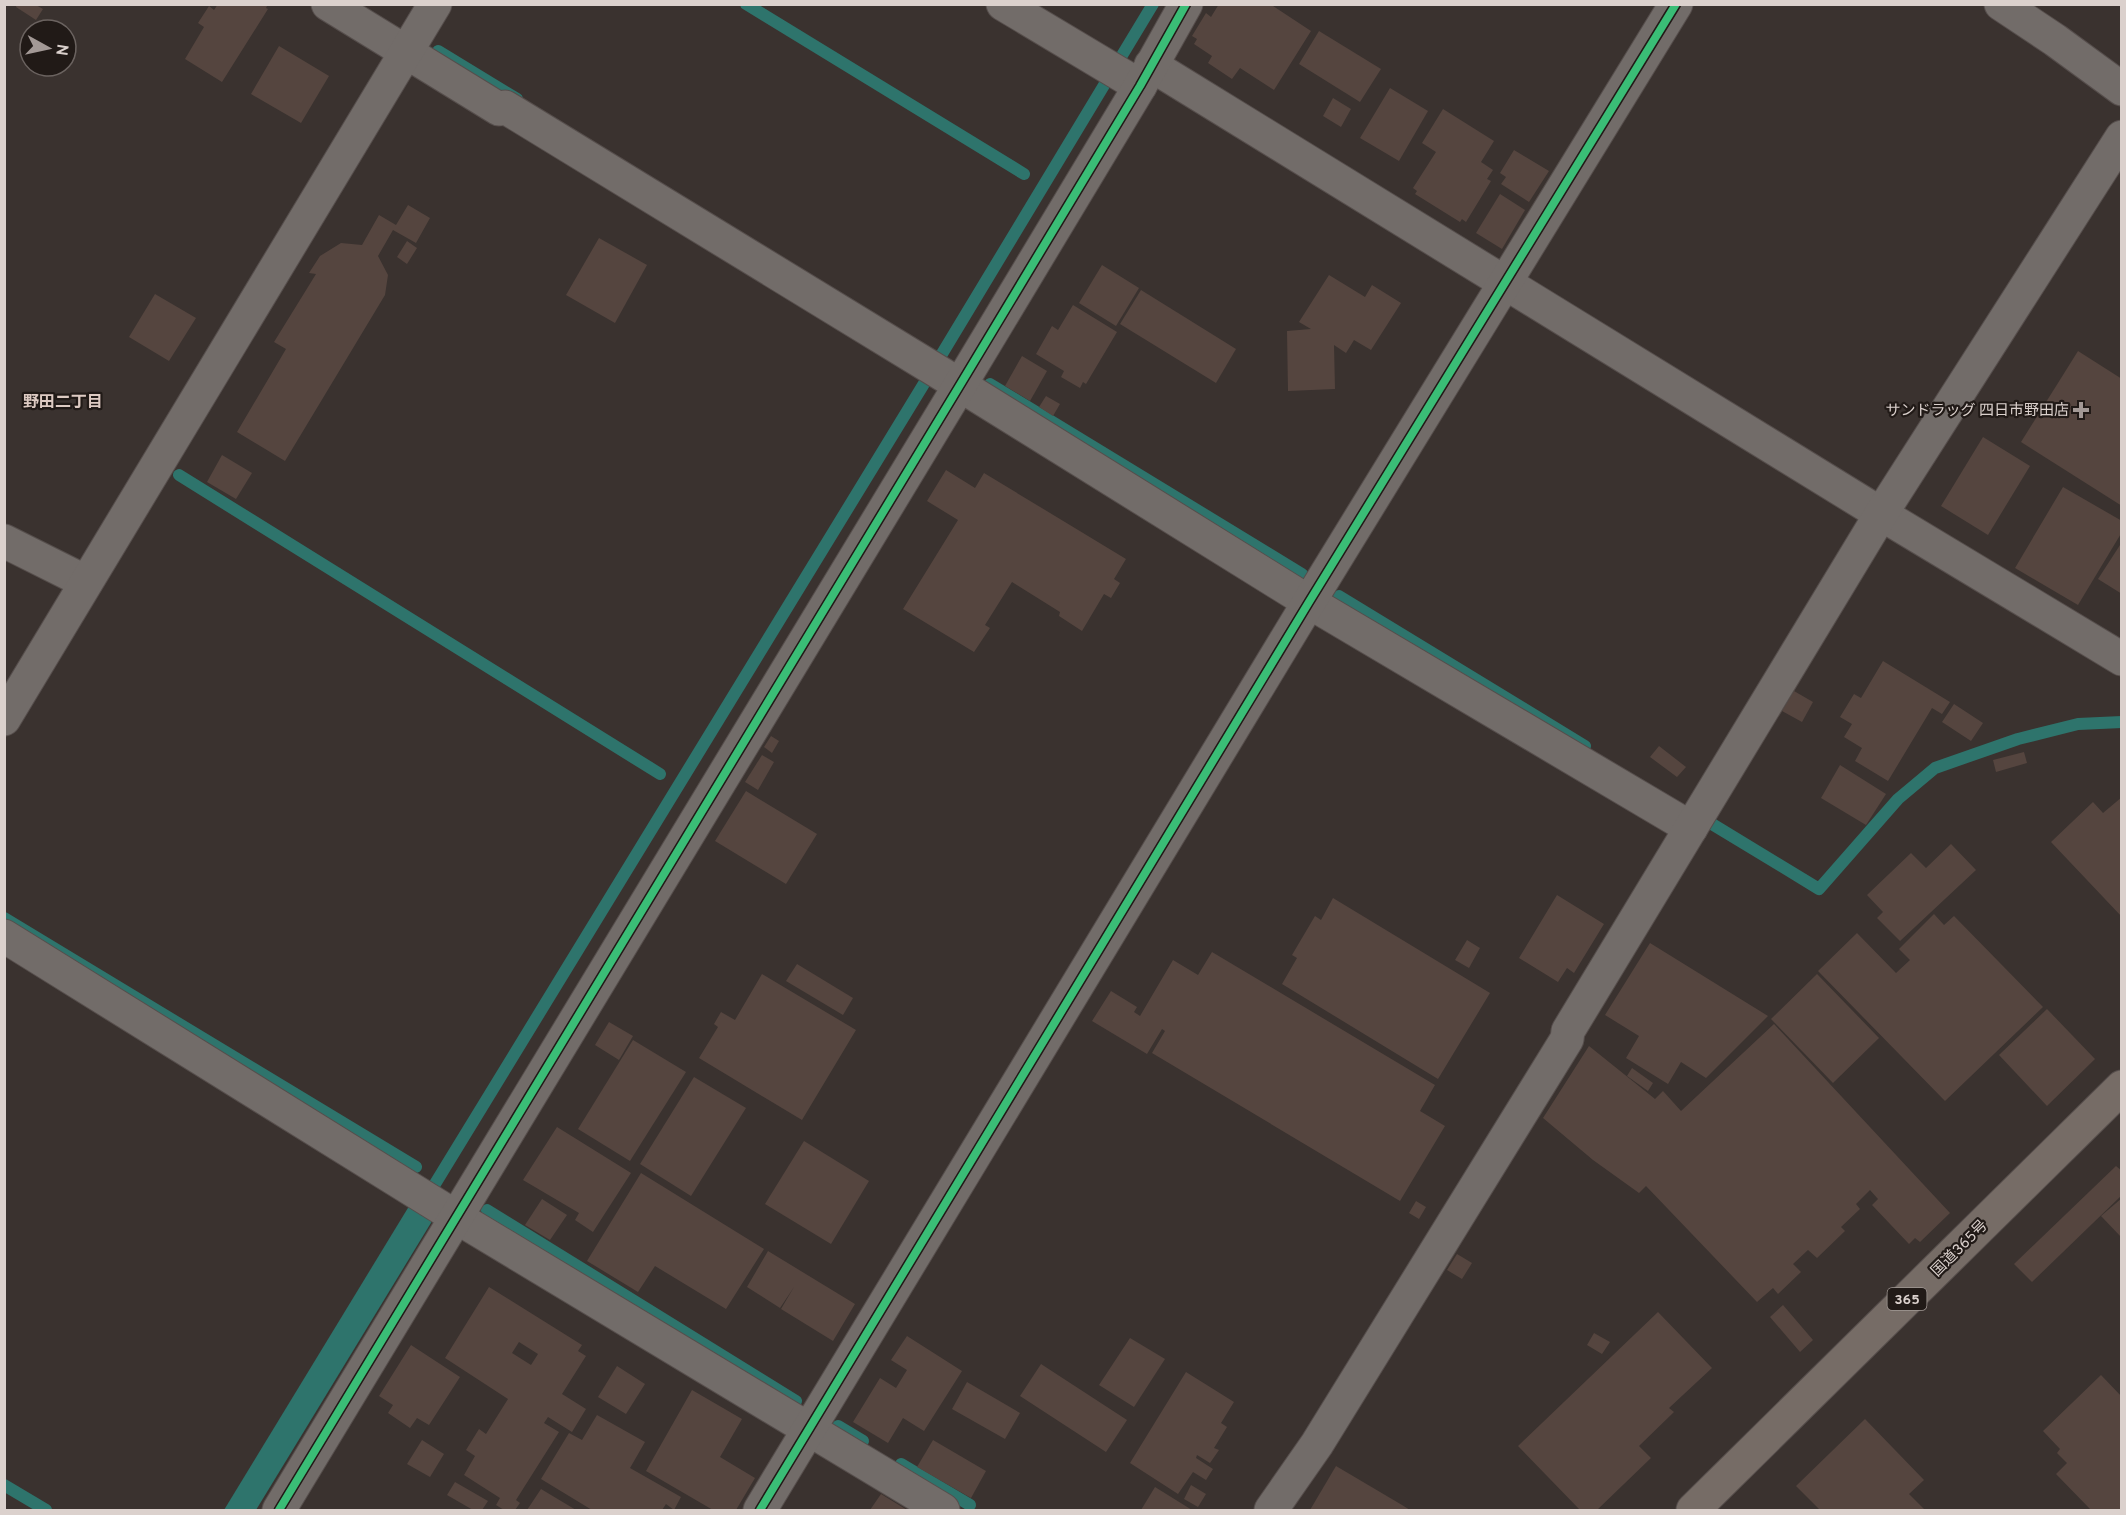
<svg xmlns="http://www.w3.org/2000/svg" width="2126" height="1515" viewBox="0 0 2126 1515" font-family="Overpass,'Noto Sans JP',sans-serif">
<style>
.water{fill:#2e746c}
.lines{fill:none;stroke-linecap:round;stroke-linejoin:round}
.stream{stroke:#2e746c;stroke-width:12}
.building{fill:#55453f;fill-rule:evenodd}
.minor-casing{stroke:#564e4c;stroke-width:35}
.tertiary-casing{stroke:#564e4c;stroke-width:35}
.trunk-casing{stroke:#564e4c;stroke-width:35}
.minor{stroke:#726c69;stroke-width:33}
.tertiary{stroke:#726c69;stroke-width:33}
.trunk{stroke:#766c66;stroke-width:33}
.cycleway-casing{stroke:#211a17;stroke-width:11}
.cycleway{stroke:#3abd76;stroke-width:8}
.poi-dot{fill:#a39996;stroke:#211a17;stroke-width:2}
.labels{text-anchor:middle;stroke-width:4.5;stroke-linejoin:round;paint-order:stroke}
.shield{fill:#211a17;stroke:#a39a96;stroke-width:1.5}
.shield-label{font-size:14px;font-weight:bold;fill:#dbd1cd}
.poi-label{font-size:15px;fill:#dbd1cd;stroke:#211a17;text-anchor:end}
.street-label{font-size:15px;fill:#dbd1cd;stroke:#211a17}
.neighbourhood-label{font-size:16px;font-weight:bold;fill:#ddcac2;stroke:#211a17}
</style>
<rect width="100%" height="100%" fill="#3a322f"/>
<polygon class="water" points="414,1198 437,1213 256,1510 224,1510"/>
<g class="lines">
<g class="stream">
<polyline points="746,4 1024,174"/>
<polyline points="438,51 517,99"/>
<polyline points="990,384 1302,574"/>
<polyline points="179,475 660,774"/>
<polyline points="1339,596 1585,746"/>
<polyline points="1712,824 1819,889 1898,799 1935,768 2018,739 2078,724 2122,722"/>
<polyline points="4,918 416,1167"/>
<polyline points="427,1197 925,382 1153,4"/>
<polyline points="487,1210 796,1401"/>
<polyline points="838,1426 863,1441"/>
<polyline points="901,1464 970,1505"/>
<polyline points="4,1485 46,1510"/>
</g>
</g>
<g class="building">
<polygon points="17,4 34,4 43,9 36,20 16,7"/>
<polygon points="218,4 268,4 266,8 268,9 222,82 185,59 204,27 198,23 209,6 214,10"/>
<polygon points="1219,4 1270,4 1311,31 1274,90 1240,68 1232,79 1208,63 1212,56 1194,44 1197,39 1192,36 1206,13 1211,17"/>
<polygon points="1319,31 1381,69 1360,102 1299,64"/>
<polygon points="279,46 329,76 301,123 251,94"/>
<polygon points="1390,88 1428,111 1399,161 1360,138"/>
<polygon points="1333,98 1351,109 1341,127 1323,116"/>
<polygon points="1443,109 1494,141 1481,162 1493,170 1487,179 1491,181 1466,222 1462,219 1460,222 1415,194 1417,191 1413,188 1436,152 1422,143"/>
<polygon points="1514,150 1549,171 1529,202 1501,184 1506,177 1500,173"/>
<polygon points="1500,194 1525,210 1502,249 1476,233"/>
<polygon points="408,205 430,218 416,243 393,230 378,256 388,275 385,295 285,461 237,432 286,349 274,342 316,274 309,273 320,256 341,243 362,245 379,215 396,225"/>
<polygon points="599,238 647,265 615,323 566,295"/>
<polygon points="407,241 417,248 407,264 397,257"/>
<polygon points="1102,265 1139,288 1116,326 1079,303"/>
<polygon points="1329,275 1365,297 1372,285 1401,303 1371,350 1354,340 1346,353 1334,345 1335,389 1288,391 1287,331 1311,329 1299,322"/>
<polygon points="1141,290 1236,349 1216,383 1120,324"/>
<polygon points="155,294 196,318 169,361 129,337"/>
<polygon points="1073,305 1117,332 1086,384 1083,382 1080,388 1061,377 1064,371 1036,354 1052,326 1058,330"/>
<polygon points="2078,351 2122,379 2122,506 2021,442"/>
<polygon points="1022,356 1047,371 1030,401 1005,386"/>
<polygon points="1046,396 1060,404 1053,416 1039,407"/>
<polygon points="1983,437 2030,466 1988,535 1941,506"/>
<polygon points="222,455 252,473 236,499 207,482"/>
<polygon points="946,470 975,488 984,473 1126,559 1114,579 1120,583 1111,598 1104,594 1082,631 1059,616 1060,612 1012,582 985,625 990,628 974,652 903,609 958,520 927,501"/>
<polygon points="2063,487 2122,521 2122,532 2078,605 2015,568"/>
<polygon points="2122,542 2122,594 2098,579"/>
<polygon points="1883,661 1950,702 1942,714 1932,708 1888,781 1855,761 1862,748 1844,737 1852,724 1840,717 1854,694 1861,698"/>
<polygon points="1794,691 1813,702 1802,722 1782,711"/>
<polygon points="1954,704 1983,723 1971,741 1942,722"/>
<polygon points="771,736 779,741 772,753 764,747"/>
<polygon points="1659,746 1686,767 1677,777 1650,757"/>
<polygon points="2024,752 2027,763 1996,772 1993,760"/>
<polygon points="762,755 774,762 758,790 745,782"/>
<polygon points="1840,765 1886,794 1866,825 1821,798"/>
<polygon points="746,791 817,834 786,884 715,841"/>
<polygon points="2122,797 2122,917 2051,842 2093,802 2103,813"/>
<polygon points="1951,844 1976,870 1900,941 1877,918 1883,912 1867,895 1911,853 1926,868"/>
<polygon points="1557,895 1604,924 1574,973 1567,968 1558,982 1519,958"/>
<polygon points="1333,898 1490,993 1438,1079 1282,984 1297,958 1292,955 1315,916 1321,920"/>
<polygon points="1934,914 1944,925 1954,916 2043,1007 1945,1101 1818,971 1857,933 1896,973 1910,960 1899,949"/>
<polygon points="1467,940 1480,948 1469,968 1455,960"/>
<polygon points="1650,943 1768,1016 1706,1078 1681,1062 1668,1084 1626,1058 1639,1036 1605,1015"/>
<polygon points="1212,952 1435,1085 1420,1111 1445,1126 1400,1201 1152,1053 1165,1031 1162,1029 1147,1054 1092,1021 1111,991 1137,1007 1134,1012 1140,1016 1173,960 1198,975"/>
<polygon points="797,964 853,998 843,1015 786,981"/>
<polygon points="762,974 856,1030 802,1120 699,1058 718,1027 714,1024 721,1012 735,1020"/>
<polygon points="1817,974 1879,1038 1833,1083 1771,1019"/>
<polygon points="2047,1009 2095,1059 2047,1106 1999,1055"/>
<polygon points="609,1022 633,1036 619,1060 595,1045"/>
<polygon points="1774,1024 1950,1213 1920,1242 1915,1238 1909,1244 1872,1205 1878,1199 1870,1190 1856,1204 1860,1209 1841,1227 1845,1231 1817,1258 1808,1250 1793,1264 1801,1272 1778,1294 1773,1288 1757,1302 1646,1186 1639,1193 1593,1160 1543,1118 1589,1046 1655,1099 1663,1091 1681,1111"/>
<polygon points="633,1040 686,1072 630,1161 578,1129"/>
<polygon points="1632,1068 1653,1083 1648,1091 1627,1076"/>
<polygon points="694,1077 746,1108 691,1196 640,1164"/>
<polygon points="557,1127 631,1173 593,1232 575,1220 579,1213 523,1180"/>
<polygon points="804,1141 869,1181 831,1244 765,1204"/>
<polygon points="2116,1166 2122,1171 2122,1195 2032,1282 2014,1264"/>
<polygon points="641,1173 764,1249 726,1309 655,1266 638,1292 587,1261"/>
<polygon points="2122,1198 2122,1238 2101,1216"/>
<polygon points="542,1199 567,1215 550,1240 525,1225"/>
<polygon points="1416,1201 1426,1207 1419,1219 1409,1213"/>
<polygon points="768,1251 855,1304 833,1341 781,1309 794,1287 780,1308 747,1287"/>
<polygon points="1457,1254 1472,1263 1462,1279 1447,1270"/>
<path d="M489,1287l93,58 -4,6 8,5 -24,38 24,15 -14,23 -24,-15 -4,6 15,9 -43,68 4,3 -5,7h-11l-8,-5 4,-7 -36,-23 11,-19 -9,-6 13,-21 7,5 22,-35 -63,-41zM519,1342l19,12 -7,11 -19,-12z"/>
<polygon points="1783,1305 1813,1340 1800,1352 1770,1317"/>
<polygon points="1658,1312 1712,1368 1669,1408 1674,1412 1639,1446 1651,1458 1597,1510 1580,1510 1518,1446"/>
<polygon points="1594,1333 1610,1342 1602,1354 1587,1345"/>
<polygon points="907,1336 962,1371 924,1431 903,1418 888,1443 853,1422 880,1378 896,1388 907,1370 891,1360"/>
<polygon points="1130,1338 1165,1359 1134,1407 1099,1385"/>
<polygon points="411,1345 460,1377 429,1425 417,1418 410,1428 388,1413 393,1405 379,1396"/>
<polygon points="1041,1364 1127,1420 1106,1452 1020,1396"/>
<polygon points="617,1366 645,1384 626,1414 598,1397"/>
<polygon points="1186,1372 1234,1402 1221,1423 1227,1427 1214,1448 1219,1450 1210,1463 1197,1455 1196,1458 1213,1469 1206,1480 1193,1472 1178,1494 1130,1463"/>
<polygon points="2101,1375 2122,1397 2122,1510 2091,1510 2056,1474 2067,1463 2057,1453 2060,1449 2043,1431"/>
<polygon points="967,1382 1020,1413 1005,1439 952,1409"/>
<polygon points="692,1390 742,1419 720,1457 755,1478 736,1510 713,1510 646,1471"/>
<polygon points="597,1415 645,1442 630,1468 681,1497 674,1510 666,1504 662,1510 592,1510 541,1479 569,1433 582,1440"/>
<polygon points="1865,1419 1924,1480 1909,1494 1925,1510 1820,1510 1796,1486"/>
<polygon points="422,1440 444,1454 430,1477 407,1464"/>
<polygon points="933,1440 986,1471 971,1498 917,1467"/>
<polygon points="1336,1466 1402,1505 1410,1510 1310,1510"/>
<polygon points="455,1482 488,1501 482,1510 473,1510 447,1495"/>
<polygon points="1191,1485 1206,1494 1198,1507 1184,1499"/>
<polygon points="1155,1487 1192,1510 1141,1510"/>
<polygon points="541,1489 576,1510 527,1510"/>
<polygon points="881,1494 907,1510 870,1510"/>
</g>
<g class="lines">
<defs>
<g id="minor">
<polyline points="328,4 499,109 505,107 955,382 1309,602 1691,828"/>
<polyline points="1003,4 1140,86"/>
<polyline points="1151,65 1881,514 2122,659"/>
<polyline points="4,541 86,582"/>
<polyline points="4,719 435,4"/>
<polyline points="4,936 448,1212 943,1510"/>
<polyline points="279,1510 960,385 1140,86 1186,4"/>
<polyline points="760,1510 1309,602 1676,4"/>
<polyline points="1271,1510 1317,1444 1567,1039 1568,1031 1881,514 2122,137"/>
</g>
<polyline id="tertiary" points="2001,4 2055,40 2122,89"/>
<polyline id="trunk" points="1693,1510 2122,1087"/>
</defs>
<use href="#minor" class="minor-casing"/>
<use href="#tertiary" class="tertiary-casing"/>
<use href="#trunk" class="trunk-casing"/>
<use href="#minor" class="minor"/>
<use href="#tertiary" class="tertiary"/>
<use href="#trunk" class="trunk"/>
<defs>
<g id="cycleway">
<polyline points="279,1510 960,385 1140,86 1186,4"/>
<polyline points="760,1510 1309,602 1676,4"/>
</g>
</defs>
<use href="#cycleway" class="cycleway-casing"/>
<use href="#cycleway" class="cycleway"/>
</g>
<path class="poi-dot" d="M2078 401h6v6h6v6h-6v6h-6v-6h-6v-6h6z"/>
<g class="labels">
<rect class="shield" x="1887.5" y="1288" width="39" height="22" rx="4.5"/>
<g class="shield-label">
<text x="1907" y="1304">365</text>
</g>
<g class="poi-label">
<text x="2069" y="415">サンドラッグ 四日市野田店</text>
</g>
<g class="street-label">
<text transform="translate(1959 1248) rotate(-45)" y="5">国道365号</text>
</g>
<g class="neighbourhood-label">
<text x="63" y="407">野田二丁目</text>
</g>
</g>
<rect width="2126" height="1515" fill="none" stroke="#dbd1cd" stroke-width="12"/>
<g transform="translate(48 48) rotate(98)"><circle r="28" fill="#211a17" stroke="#6b6360" stroke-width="1.5"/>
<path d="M0-4.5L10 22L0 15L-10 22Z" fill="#a39996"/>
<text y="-9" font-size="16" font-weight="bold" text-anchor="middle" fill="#dbd1cd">N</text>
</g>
</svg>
